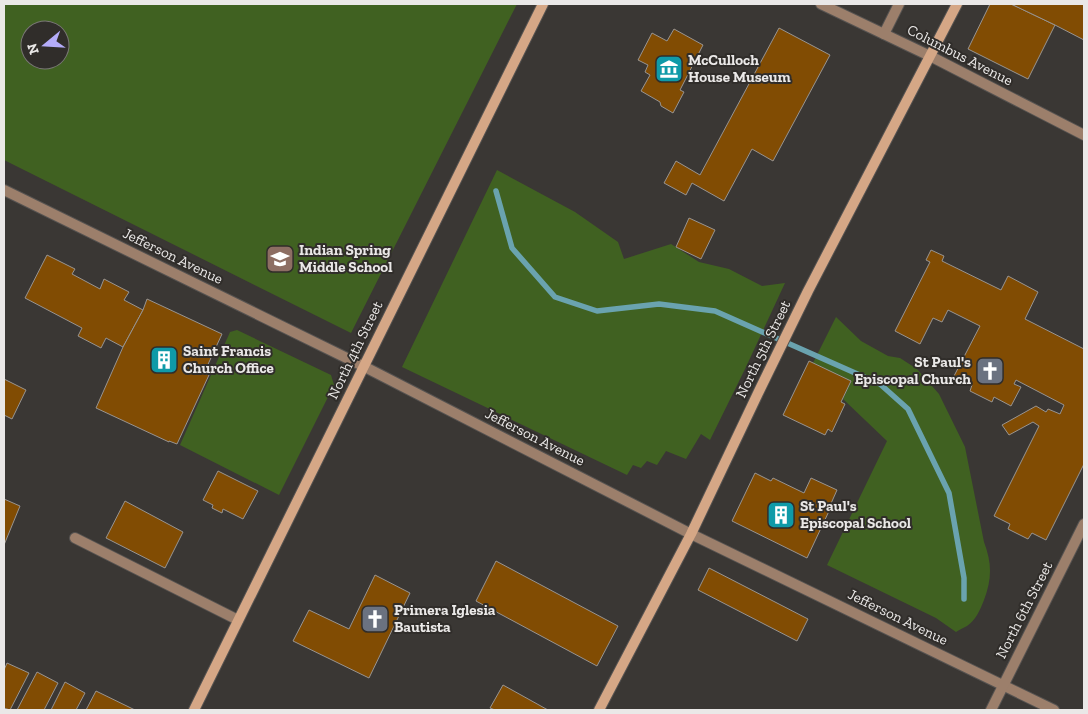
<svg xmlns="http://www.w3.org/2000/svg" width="1088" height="714" viewBox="0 0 1088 714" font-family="'Zilla Slab',serif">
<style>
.green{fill:#406121;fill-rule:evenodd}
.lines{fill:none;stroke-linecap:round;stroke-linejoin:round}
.stream{stroke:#6aa3af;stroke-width:5.5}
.building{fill:#814c03;stroke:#989491}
.lane-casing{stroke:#565351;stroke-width:12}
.street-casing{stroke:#565351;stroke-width:12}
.secondary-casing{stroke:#565351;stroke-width:12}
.lane{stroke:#9c7f6b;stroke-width:10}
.street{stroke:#9c7f6b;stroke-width:10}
.secondary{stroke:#d5a786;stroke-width:10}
.labels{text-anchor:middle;stroke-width:4;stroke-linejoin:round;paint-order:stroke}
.street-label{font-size:15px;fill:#eae8e7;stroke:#302d2a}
.poi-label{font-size:15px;font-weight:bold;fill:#eae8e7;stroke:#302d2a;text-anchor:start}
</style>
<rect width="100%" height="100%" fill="#3a3734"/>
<g class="green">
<path d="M4,4h513l-166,329 -347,-173zM30,30h30v30h-30z"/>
<polygon points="497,170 575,212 618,242 624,259 671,244 699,262 729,269 762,286 785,283 745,369 710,440 701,434 686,459 666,451 657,465 647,461 641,468 633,465 627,475 402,367"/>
<path d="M836,317l25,24 27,15 12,2 17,11 22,25 26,53 19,95c8,21 8,37 0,58 -4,10 -8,20 -17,26 -4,2 -8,4 -11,6l-20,-14 -109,-53 60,-124 -44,-42 8,-18 -38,-18z"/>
<polygon points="237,330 331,375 334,385 279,495 180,445 230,332"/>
</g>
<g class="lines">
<polyline class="stream" points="496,191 512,248 555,297 597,311 659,304 715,311 880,384 908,409 949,493 964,578 964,599"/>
</g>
<g class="building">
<polygon points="990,4 1011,4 1055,25 1028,79 968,49"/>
<polygon points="1011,4 1084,4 1084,40 1055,25"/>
<polygon points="779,28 830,55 773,161 752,149 724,201 692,183 686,195 664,183 676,161 700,175"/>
<polygon points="674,29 703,45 680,90 684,92 673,113 661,106 660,102 641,91 650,75 645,72 648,65 638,60 652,33 667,41"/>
<polygon points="689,218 715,230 701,259 676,247"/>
<polygon points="931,250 944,256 942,261 1001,290 1008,276 1038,292 1025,319 1084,349 1084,464 1046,540 1032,533 1028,539 1008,529 1010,524 994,516 1039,426 1033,422 1009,435 1002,425 1036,406 1046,412 1048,409 1060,414 1064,405 1016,380 1014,384 1021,387 1011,406 994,397 992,402 970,391 972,385 954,376 980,326 948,310 942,322 933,318 920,344 895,331 930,262 926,260"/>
<polygon points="47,255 75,269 72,274 100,289 104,279 129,292 124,300 143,310 123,347 106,338 101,348 78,336 82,328 25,298"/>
<polygon points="147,299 222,334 204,373 209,375 177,444 169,441 169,442 96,408 123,347 143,310"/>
<polygon points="809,361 851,381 841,402 845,404 832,432 828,429 825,435 783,415"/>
<polygon points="4,379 26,390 12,419 4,415"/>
<polygon points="218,471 258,491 243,519 223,509 222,513 212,508 213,505 203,500"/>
<polygon points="755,473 771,481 773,478 804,493 811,478 837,490 829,508 830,509 807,558 732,521"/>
<polygon points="4,499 20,506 4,545"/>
<polygon points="125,501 183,532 165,568 106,538"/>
<polygon points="496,561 618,626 597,666 476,601"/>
<polygon points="709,568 808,619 797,641 698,590"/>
<polygon points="375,575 410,593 369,678 293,641 309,610 349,629"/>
<polygon points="7,663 29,673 10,710 4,708 4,670"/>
<polygon points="37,672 58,683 44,710 17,710"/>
<polygon points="65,682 85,693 76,710 51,710"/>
<polygon points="503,685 548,710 495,710 490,708"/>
<polygon points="96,691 135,710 86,710"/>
</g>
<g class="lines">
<defs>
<g id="lane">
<polyline points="884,34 899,4"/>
<polyline points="75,538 238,620"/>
</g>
<g id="street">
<polyline points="821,4 930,56 1084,135"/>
<polyline points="4,190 363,366 691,534 1054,710"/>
<polyline points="991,710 1084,524"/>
</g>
<g id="secondary">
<polyline points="194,710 543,4"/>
<polyline points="599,710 691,534 761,387 808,291 957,4"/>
</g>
</defs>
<use href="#lane" class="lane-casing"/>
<use href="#street" class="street-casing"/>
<use href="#secondary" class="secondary-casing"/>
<use href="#lane" class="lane"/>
<use href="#street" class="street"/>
<use href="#secondary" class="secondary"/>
</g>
<defs>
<symbol id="museum-square" viewBox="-11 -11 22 22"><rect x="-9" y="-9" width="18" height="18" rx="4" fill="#0f9aa8" stroke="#302d2a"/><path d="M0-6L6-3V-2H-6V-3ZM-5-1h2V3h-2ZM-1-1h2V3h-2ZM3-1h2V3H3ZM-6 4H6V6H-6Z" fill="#fff"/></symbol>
<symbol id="school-square" viewBox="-11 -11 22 22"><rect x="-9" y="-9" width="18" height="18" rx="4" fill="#8d6e63" stroke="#302d2a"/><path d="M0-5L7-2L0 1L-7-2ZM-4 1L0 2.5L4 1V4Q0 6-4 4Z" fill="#fff"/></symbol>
<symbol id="building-square" viewBox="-11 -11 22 22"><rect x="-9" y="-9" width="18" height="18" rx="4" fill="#0f9aa8" stroke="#302d2a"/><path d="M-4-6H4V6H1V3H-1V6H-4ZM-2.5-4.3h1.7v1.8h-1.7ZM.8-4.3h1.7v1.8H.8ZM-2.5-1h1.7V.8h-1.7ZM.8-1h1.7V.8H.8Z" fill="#fff"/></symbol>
<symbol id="church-square" viewBox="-11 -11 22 22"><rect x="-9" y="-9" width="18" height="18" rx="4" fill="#6b7280" stroke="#302d2a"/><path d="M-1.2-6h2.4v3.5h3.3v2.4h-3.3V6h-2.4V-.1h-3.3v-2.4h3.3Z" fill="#fff"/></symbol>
</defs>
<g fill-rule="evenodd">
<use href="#museum-square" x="653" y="53" width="32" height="32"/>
<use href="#school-square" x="264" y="243" width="32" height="32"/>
<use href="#building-square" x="148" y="344" width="32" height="32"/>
<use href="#church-square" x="974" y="355" width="32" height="32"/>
<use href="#building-square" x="765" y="499" width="32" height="32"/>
<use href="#church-square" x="359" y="603" width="32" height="32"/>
</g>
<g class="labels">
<g class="street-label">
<text transform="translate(960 55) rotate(27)" y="5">Columbus Avenue</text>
<text transform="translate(173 256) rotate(26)" y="5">Jefferson Avenue</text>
<text transform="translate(763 349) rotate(-64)" y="5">North 5th Street</text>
<text transform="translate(355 350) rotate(-64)" y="5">North 4th Street</text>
<text transform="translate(535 437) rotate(27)" y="5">Jefferson Avenue</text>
<text transform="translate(1024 610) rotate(-63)" y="5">North 6th Street</text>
<text transform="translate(898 617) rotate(26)" y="5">Jefferson Avenue</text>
</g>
<g class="poi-label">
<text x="688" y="65">McCulloch<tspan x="688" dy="17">House Museum</tspan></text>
<text x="299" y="255">Indian Spring<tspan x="299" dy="17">Middle School</tspan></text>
<text x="183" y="356">Saint Francis<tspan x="183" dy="17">Church Office</tspan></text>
<text x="971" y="367" text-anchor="end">St Paul's<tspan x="971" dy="17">Episcopal Church</tspan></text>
<text x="800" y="511">St Paul's<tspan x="800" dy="17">Episcopal School</tspan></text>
<text x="394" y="615">Primera Iglesia<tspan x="394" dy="17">Bautista</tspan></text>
</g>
</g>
<rect width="1088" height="714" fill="none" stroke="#eae8e7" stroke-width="10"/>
<g transform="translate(45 45) rotate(252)"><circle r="24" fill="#302d2a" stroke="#7a7876"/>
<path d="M0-4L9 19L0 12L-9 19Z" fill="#b4acf9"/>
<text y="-8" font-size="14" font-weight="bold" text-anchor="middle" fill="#eae8e7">N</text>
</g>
</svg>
